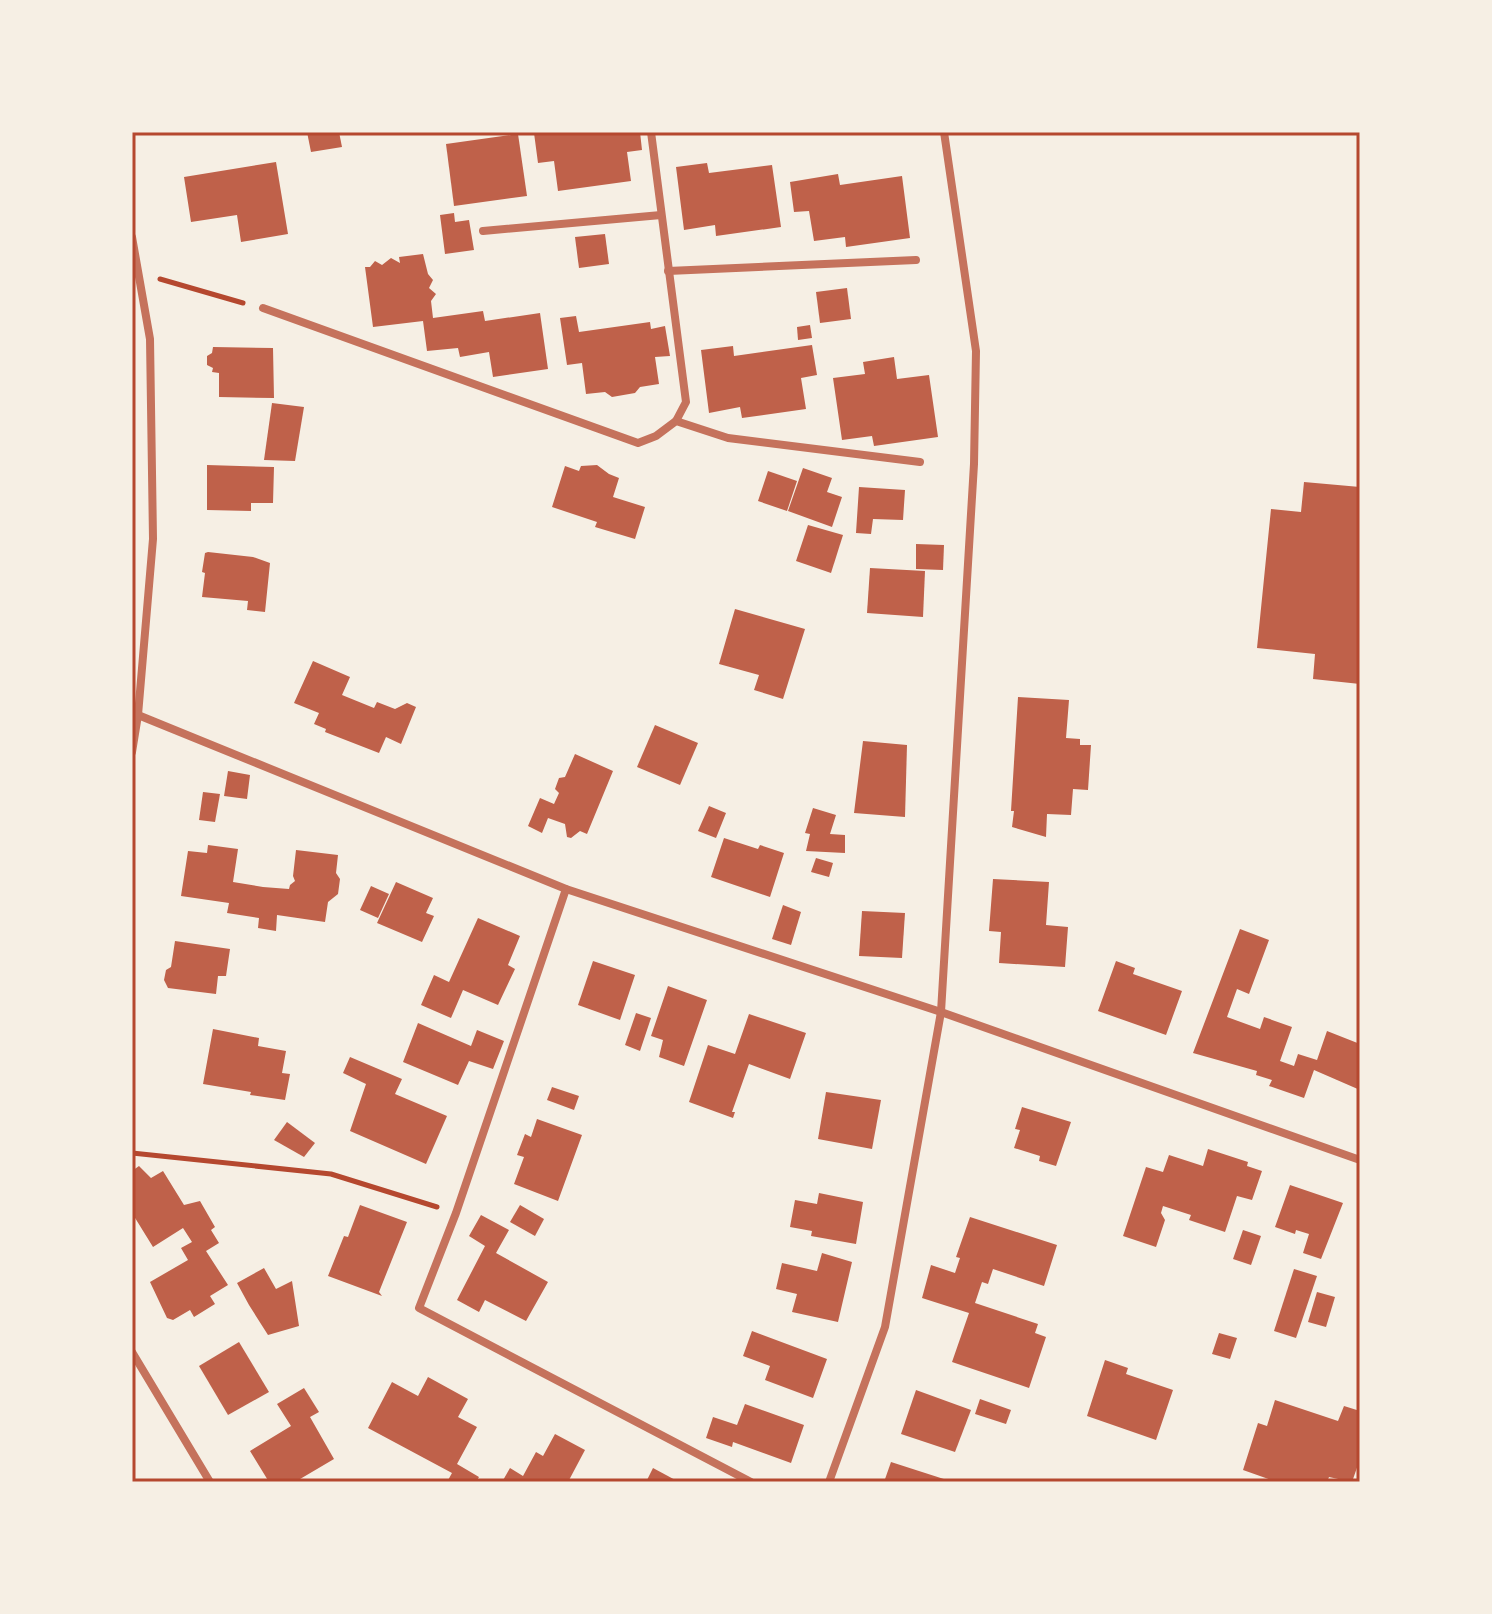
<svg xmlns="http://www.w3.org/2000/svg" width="1492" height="1614" viewBox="0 0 1492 1614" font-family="Manrope,sans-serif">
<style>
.building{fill:#bf614a}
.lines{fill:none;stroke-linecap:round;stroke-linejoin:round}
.path{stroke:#b5482f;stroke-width:5}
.minor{stroke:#c5725c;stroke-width:8}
.neatline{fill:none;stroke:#b5482f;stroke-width:3}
</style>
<rect width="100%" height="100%" fill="#f6efe4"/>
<g class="building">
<polygon points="307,132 339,132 342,147 311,152"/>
<polygon points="640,132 642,150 627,152 631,181 558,191 554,161 538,163 534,133"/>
<polygon points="518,134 527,196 454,206 446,144"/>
<polygon points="276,162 288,234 241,242 237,215 191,222 184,177"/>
<polygon points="707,163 709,173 772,165 781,227 716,236 715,225 684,230 676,167"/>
<polygon points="838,174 840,185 902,176 910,238 846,247 845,237 814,241 809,211 794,212 790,182"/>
<polygon points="454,213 455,222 469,220 474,250 445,254 440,215"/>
<polygon points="605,234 609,264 579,268 575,237"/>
<polygon points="423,254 428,274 433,280 429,288 436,294 431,301 433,318 483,311 485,321 540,313 548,369 493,377 489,352 460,357 458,348 427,351 423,321 373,327 365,267 370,267 375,261 382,265 391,258 400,263 399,257"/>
<polygon points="847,288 851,319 820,323 816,292"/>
<polygon points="576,316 579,332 650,322 651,329 665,326 670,356 655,357 659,384 640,387 635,393 612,397 605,392 586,394 582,363 567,365 560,318"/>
<polygon points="810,325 812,338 798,340 797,327"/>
<polygon points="812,345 817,375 801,378 806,409 742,418 740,407 709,413 701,350 733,346 734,356"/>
<polygon points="213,347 273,348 274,398 219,397 219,373 212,372 213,368 207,365 207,356 212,353"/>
<polygon points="894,357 897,379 929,375 938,437 874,446 872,436 842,440 833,378 865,374 863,362"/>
<polygon points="272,403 304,407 295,461 264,460"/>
<polygon points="207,465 274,467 273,503 251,503 251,511 207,510"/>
<polygon points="597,465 609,474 619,478 613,497 645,507 635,539 595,527 597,522 552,507 565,466 579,471 581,466"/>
<polygon points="803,468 832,478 827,492 842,497 832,527 788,511"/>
<polygon points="768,471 797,481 787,511 758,501"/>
<polygon points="1304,482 1360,487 1360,684 1313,679 1315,654 1257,648 1271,509 1301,512"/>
<polygon points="859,487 905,490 903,520 873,519 871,534 856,533"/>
<polygon points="808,525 843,535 831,573 796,561"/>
<polygon points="916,544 944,545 943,570 916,569"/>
<polygon points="208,552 253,557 270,563 265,612 247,610 248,601 202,597 205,573 202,572 205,553"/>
<polygon points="870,568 925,571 923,617 867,613"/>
<polygon points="735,609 805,629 783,699 754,690 759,675 719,664"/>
<polygon points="313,661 350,677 342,695 374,708 377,702 395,709 407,703 416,707 401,744 386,737 379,753 325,732 326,729 314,724 319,713 294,703"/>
<polygon points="1018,697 1069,700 1066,738 1080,739 1080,745 1091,745 1088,790 1073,789 1071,815 1047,814 1046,837 1012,827 1014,811 1011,811"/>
<polygon points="655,725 698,743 680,785 637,767"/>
<polygon points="863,741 907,745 905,817 854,813"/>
<polygon points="575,754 613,771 587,834 580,831 571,838 567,837 565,824 548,818 542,833 528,826 540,798 554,804 559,793 555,789 559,778 565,777"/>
<polygon points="228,771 250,775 247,799 224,796"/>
<polygon points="203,792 220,794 215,822 199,820"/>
<polygon points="709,806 726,813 716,838 698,831"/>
<polygon points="813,808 836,815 830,834 845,835 845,853 806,851 810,834 805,833"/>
<polygon points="724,838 758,849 760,845 784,853 770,897 711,877"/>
<polygon points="208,845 238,849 233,882 263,887 289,889 290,885 295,881 293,876 296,850 338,855 336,873 340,879 338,894 328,902 325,922 277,915 276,931 258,928 259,918 227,913 229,903 181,896 188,851 207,853"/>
<polygon points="816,858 833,863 829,877 811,872"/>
<polygon points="993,879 1049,882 1046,925 1068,927 1065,967 999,963 1001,932 989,931"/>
<polygon points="396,882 433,898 426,913 434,916 422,942 377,923"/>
<polygon points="371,886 389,894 378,918 360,910"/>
<polygon points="783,905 801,912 791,945 772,939"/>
<polygon points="862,911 905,913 902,958 859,956"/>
<polygon points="478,918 520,936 508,965 515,969 498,1005 463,990 451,1018 421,1005 434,975 449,982"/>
<polygon points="1240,929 1269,940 1249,994 1237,989 1227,1017 1260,1029 1264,1017 1292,1027 1280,1061 1294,1066 1298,1054 1317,1060 1327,1031 1360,1044 1360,1090 1314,1070 1304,1098 1269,1086 1272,1080 1256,1075 1257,1071 1193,1053"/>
<polygon points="175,941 230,949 226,976 218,976 216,994 168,988 164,980 166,970 171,967"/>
<polygon points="593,961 635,975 620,1020 578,1005"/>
<polygon points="1116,961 1135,968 1133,974 1182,991 1166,1035 1098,1011"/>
<polygon points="668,986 707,1000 684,1066 659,1057 663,1040 651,1036"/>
<polygon points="636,1013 651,1018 640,1051 625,1045"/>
<polygon points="749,1014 806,1033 790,1079 749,1064 732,1112 735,1112 733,1118 689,1102 708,1045 735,1054"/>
<polygon points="418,1023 471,1046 477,1030 504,1041 493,1069 469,1061 458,1085 403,1062"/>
<polygon points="213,1029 259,1038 258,1046 286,1051 282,1073 290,1074 285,1100 250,1095 251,1092 203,1084"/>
<polygon points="350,1057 402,1079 395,1094 447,1116 426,1164 350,1131 366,1084 343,1073"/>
<polygon points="552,1087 579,1096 574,1110 547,1100"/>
<polygon points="826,1092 881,1100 872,1149 818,1139"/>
<polygon points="1022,1107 1071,1122 1056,1166 1039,1161 1040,1156 1014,1148 1020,1130 1015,1129"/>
<polygon points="537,1119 582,1135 558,1201 514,1184 524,1157 517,1155 525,1134 531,1137"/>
<polygon points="287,1122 315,1143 304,1157 274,1140"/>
<polygon points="1208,1149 1248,1162 1247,1166 1262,1171 1252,1200 1237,1196 1225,1232 1189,1220 1191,1215 1163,1206 1161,1213 1165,1220 1156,1247 1123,1236 1146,1167 1163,1172 1169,1155 1203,1166"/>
<polygon points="139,1166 151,1178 163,1171 184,1205 200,1201 215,1227 211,1230 219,1243 206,1251 228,1285 210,1296 215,1304 194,1317 190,1310 173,1320 167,1318 150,1282 188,1260 181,1248 192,1242 183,1228 153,1247 132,1213 132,1171"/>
<polygon points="1290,1185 1343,1203 1321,1259 1303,1253 1309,1234 1296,1230 1295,1234 1275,1227"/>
<polygon points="819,1193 863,1202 856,1244 811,1236 812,1231 790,1227 795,1200 817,1204"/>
<polygon points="360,1205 407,1222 379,1292 382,1296 328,1276 344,1236 348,1237"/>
<polygon points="520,1205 544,1219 535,1236 510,1222"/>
<polygon points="481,1215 509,1230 496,1253 548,1282 526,1321 485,1300 479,1312 457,1300 485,1246 469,1236"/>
<polygon points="970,1217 1057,1245 1044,1286 993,1269 988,1284 982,1282 975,1303 1038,1324 1035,1333 1046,1337 1029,1388 952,1362 969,1313 922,1298 931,1265 955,1273 960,1258 956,1257"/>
<polygon points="1243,1230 1261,1236 1251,1265 1233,1259"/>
<polygon points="822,1253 852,1262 838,1322 792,1312 797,1294 776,1289 782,1263 817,1271"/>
<polygon points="264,1268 276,1289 292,1281 299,1326 268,1335 249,1305 237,1283"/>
<polygon points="1294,1269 1317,1276 1296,1338 1274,1331"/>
<polygon points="1317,1292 1335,1297 1326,1327 1308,1322"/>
<polygon points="752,1331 827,1359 813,1398 765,1380 770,1366 743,1356"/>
<polygon points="1219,1333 1237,1338 1230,1359 1212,1354"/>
<polygon points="239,1342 269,1392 228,1415 199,1366"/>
<polygon points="1105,1360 1128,1368 1126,1374 1173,1390 1156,1440 1087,1416"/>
<polygon points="428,1377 468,1399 458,1417 477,1427 457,1464 479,1477 476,1482 447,1482 452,1473 368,1428 392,1382 418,1396"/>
<polygon points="304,1388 319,1412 310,1417 334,1459 295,1482 269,1482 250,1451 291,1426 277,1404"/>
<polygon points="916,1390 971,1410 955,1452 901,1434"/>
<polygon points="980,1399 1011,1410 1006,1424 975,1414"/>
<polygon points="1275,1400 1338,1421 1344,1406 1360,1411 1360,1459 1352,1482 1329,1477 1327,1482 1277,1482 1243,1470 1258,1423 1267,1426"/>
<polygon points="745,1404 804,1425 791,1463 733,1442 732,1447 706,1438 713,1417 737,1425"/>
<polygon points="555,1434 585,1450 568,1482 502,1482 510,1468 523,1476 536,1452 543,1456"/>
<polygon points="891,1462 950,1481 950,1482 884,1482"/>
<polygon points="653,1468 679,1482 646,1482"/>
</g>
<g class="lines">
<g class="path">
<polyline points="160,279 243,303"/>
<polyline points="132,1153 331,1174 437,1207"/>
</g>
<g class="minor">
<polyline points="651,132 686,402 676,421"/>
<polyline points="483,231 661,215"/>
<polyline points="132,237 150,339 153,539 138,715 132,752"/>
<polyline points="668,271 916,260"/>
<polyline points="263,308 638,443 656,436 676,421 728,438 920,462"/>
<polyline points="138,715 566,889 941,1012 1360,1160"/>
<polyline points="566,889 456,1213 419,1308 751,1482"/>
<polyline points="132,1352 210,1482"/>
<polyline points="829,1482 885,1327 941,1012 974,464 976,351 944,132"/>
</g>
</g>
<rect width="1492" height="1614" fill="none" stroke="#f6efe4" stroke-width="268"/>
<rect x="134" y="134" width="1224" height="1346" class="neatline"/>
</svg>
